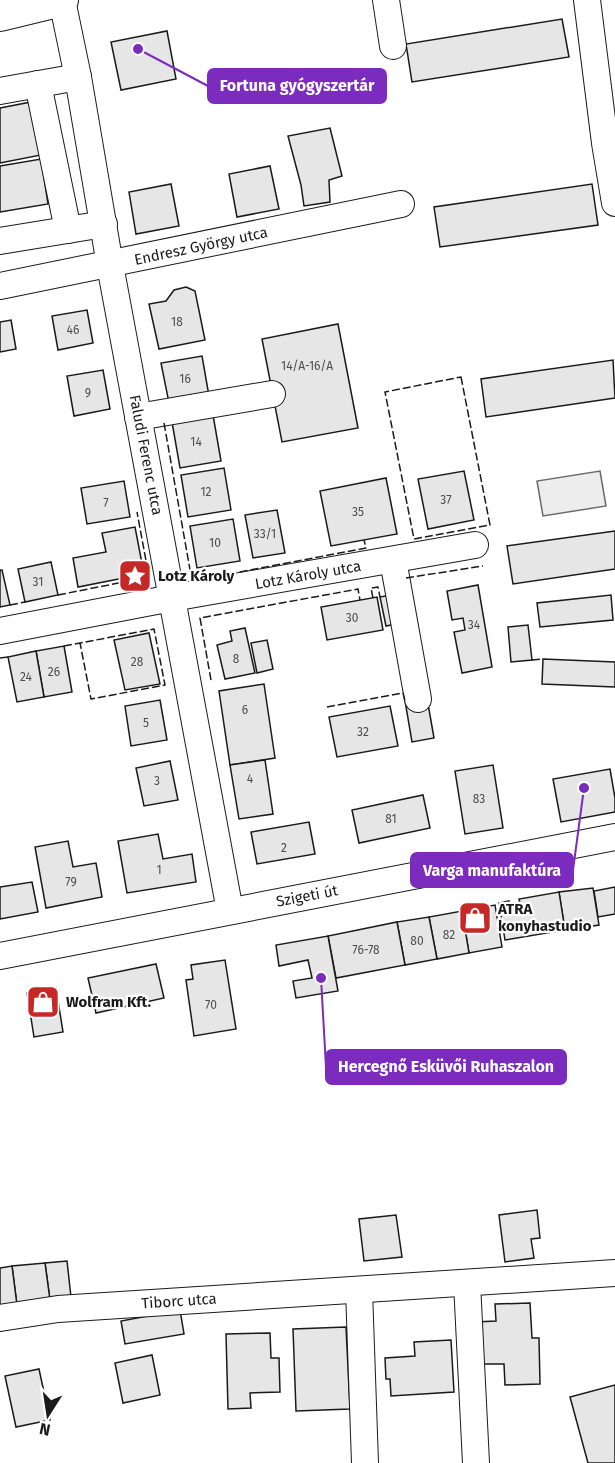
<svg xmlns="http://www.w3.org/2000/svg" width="615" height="1463" viewBox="0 0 615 1463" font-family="'Fira Sans',sans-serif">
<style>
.green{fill:#ededed;stroke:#6a6a6a;stroke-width:1.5}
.building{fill:#e6e6e6;stroke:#1a1a1a;stroke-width:1.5}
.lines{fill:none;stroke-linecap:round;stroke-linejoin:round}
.minor-casing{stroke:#1a1a1a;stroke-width:28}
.major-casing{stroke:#1a1a1a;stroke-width:34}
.minor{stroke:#fff;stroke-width:26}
.major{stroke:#fff;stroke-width:32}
.fence{stroke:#1a1a1a;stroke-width:1.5;stroke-dasharray:8 3;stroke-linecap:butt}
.labels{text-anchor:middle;stroke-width:4.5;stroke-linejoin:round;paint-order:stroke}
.number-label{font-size:12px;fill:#4d4d4d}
.street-label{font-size:15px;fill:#1a1a1a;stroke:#fff}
.poi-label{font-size:15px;font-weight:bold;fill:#1a1a1a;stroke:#fff;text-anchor:start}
.leader{fill:none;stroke:#7b2cbf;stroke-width:2}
.callout-dot{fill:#7b2cbf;stroke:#fff;stroke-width:2}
.callout{fill:#7b2cbf;stroke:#7b2cbf;stroke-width:2}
.callout-label{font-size:16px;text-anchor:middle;font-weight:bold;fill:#fff}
</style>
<rect width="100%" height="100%" fill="#fff"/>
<polygon class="green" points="600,471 606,506 543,516 537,481"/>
<g class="building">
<polygon points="562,19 569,57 412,82 406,44"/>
<polygon points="167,31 176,79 121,90 111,42"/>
<polygon points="31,102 41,155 0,163 0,108"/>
<polygon points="330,128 342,176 329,180 330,202 304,206 301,185 288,136"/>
<polygon points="41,159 48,204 0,212 0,166"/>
<polygon points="270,166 279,209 237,217 229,174"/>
<polygon points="171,184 179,226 136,234 129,192"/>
<polygon points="592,184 598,225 440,247 434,207"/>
<polygon points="186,287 195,291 205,340 159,349 149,304 166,301 174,290"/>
<polygon points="87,310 93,343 58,350 52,316"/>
<polygon points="11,320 16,349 0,352 0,322"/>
<polygon points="338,324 358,428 282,442 262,339"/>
<polygon points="202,356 209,396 169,403 161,363"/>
<polygon points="613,360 615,398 486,417 481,379"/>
<polygon points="103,370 110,409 74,416 67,376"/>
<polygon points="213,415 221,461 180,468 172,422"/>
<polygon points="224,468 231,510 188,517 181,475"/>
<polygon points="464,471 474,520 428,529 418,479"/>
<polygon points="386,478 397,534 331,546 320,491"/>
<polygon points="124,481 130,517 87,524 81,488"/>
<polygon points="277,510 285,553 253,558 245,515"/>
<polygon points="233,519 240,561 197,568 190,526"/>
<polygon points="135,527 144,574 78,587 73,558 106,552 102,533"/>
<polygon points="615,531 615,569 513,584 507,546"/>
<polygon points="51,562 58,595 25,602 18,569"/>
<polygon points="0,570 2,570 10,605 0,607"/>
<polygon points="478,585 492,667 462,673 454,632 465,630 463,618 452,620 447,591"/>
<polygon points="396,594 401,623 386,626 380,597"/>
<polygon points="611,595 613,620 540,627 537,603"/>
<polygon points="377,597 383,630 327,640 321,607"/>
<polygon points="528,625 532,660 511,662 508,627"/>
<polygon points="245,628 255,673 225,679 217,645 232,641 230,631"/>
<polygon points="149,633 160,684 125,690 114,640"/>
<polygon points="267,640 273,669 257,673 251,643"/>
<polygon points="64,646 72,692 44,697 36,651"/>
<polygon points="36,651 44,697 17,702 8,657"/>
<polygon points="543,659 615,662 615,687 542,684"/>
<polygon points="264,684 275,758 230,765 219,691"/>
<polygon points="427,698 434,738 412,742 405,701"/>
<polygon points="160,700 167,740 131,746 125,706"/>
<polygon points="390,706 398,746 337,757 329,717"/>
<polygon points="265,760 273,814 239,819 230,765"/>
<polygon points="170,761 178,800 144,806 136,768"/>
<polygon points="493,765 503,828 465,834 455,771"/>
<polygon points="610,769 615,798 615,812 561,822 553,779"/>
<polygon points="423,795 430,828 359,843 352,810"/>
<polygon points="309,822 315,854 257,864 251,832"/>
<polygon points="158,834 163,859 192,854 196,882 127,893 118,841"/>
<polygon points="68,841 73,867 96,863 102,897 46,908 35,847"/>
<polygon points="32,882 38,912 0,919 0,887"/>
<polygon points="615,887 615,914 598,917 594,891"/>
<polygon points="593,888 599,925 565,930 559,892"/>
<polygon points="559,892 565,930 505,940 499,903 509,901 510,905 520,903 519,899"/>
<polygon points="495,905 502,947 469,953 462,911"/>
<polygon points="462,911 469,953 437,959 429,917"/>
<polygon points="429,917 437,959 405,965 397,922"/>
<polygon points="397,922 405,965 336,978 328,936"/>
<polygon points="328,936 338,991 296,998 293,981 312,978 308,960 279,966 276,945"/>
<polygon points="225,960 236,1029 194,1036 186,980 193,979 191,965"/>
<polygon points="156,964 164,998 96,1013 88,978"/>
<polygon points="56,988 63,1032 34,1037 27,993"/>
<polygon points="537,1210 540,1238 531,1239 534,1258 505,1262 499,1215"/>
<polygon points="396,1215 402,1257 364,1261 359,1219"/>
<polygon points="67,1261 71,1297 50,1300 45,1263"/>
<polygon points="45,1263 50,1300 17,1305 12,1266"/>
<polygon points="12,1266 17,1305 0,1307 0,1268"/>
<polygon points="530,1303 532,1338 539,1338 540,1384 505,1385 504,1364 477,1364 475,1322 496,1321 495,1304"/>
<polygon points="180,1310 184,1334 125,1344 121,1321"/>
<polygon points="346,1327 350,1409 296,1411 293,1329"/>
<polygon points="270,1333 271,1358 279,1358 280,1392 250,1393 251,1408 228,1409 226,1334"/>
<polygon points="451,1340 454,1392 391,1396 390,1379 386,1379 385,1358 415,1356 414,1342"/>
<polygon points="152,1355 160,1395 123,1403 115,1363"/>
<polygon points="39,1369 50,1420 16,1427 5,1376"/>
<polygon points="615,1385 615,1463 588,1463 570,1397"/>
</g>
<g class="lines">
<defs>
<g id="minor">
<polyline points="62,0 78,77 110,265 230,911"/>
<polyline points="386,0 393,46"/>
<polyline points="587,0 605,143 615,203"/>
<polyline points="38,84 68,230"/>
<polyline points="0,91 78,77"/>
<polyline points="0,241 104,224"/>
<polyline points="0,286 401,204"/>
<polyline points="138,417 272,394"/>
<polyline points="393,560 418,699"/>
<polyline points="0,631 172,598 475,545"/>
<polyline points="0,956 615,837"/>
<polyline points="467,1283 476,1463"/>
<polyline points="359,1290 365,1463"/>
<polyline points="0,1318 58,1309 615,1273"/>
</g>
<polyline id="major" points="0,15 62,0"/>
</defs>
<use href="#minor" class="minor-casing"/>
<use href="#major" class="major-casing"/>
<use href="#minor" class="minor"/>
<use href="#major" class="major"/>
<g class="fence">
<polygon points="461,377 490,525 414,539 385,392"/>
<polyline points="164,423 192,581 366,548 364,540"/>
<polyline points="406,578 483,566"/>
<polyline points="58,595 149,577 137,512"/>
<polyline points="373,598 371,588 378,587 380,597"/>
<polyline points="10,605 25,602"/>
<polyline points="64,646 154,629 165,685 91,699 80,643"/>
<polyline points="0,658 8,657"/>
<polyline points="532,660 543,659"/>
<polyline points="211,680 200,618 358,589 360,600"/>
<polyline points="327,707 403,693 405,701"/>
</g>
</g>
<defs>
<symbol id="sight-square" viewBox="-11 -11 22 22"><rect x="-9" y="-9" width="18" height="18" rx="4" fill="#c62828" stroke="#fff"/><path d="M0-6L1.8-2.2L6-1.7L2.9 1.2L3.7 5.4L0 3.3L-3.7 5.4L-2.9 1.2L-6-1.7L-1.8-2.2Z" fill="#fff"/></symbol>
<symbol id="shop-square" viewBox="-11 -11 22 22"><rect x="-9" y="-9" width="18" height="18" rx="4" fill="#c62828" stroke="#fff"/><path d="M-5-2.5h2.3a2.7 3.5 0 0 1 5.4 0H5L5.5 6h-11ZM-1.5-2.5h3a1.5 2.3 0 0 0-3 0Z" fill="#fff"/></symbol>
</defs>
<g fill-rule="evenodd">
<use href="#sight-square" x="116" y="557" width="38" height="38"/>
<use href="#shop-square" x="456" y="899" width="38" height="38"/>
<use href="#shop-square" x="24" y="983" width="38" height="38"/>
</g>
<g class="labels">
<g class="number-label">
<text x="177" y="326">18</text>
<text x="73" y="334">46</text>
<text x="307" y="370">14/A-16/A</text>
<text x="185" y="383">16</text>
<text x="88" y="397">9</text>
<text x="196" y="446">14</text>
<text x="206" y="496">12</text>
<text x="446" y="504">37</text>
<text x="106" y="507">7</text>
<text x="358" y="516">35</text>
<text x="265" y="538">33/1</text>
<text x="215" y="547">10</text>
<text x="38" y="586">31</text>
<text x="352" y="622">30</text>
<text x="474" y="629">34</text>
<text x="236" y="663">8</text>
<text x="137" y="666">28</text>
<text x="54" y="676">26</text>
<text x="26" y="681">24</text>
<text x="245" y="714">6</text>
<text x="146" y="727">5</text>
<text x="363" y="736">32</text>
<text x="250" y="783">4</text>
<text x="157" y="785">3</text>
<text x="479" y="803">83</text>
<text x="391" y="823">81</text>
<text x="284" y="852">2</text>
<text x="159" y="874">1</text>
<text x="71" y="886">79</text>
<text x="449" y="939">82</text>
<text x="417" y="945">80</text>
<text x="366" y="954">76-78</text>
<text x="211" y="1009">70</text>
</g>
<g class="street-label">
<text transform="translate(201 246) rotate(-12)" y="5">Endresz György utca</text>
<text transform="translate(146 455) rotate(79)" y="5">Faludi Ferenc utca</text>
<text transform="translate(308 575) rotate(-10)" y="5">Lotz Károly utca</text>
<text transform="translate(307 896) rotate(-11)" y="5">Szigeti út</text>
<text transform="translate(179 1301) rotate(-4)" y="5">Tiborc utca</text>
</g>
<g class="poi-label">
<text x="158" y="581">Lotz Károly</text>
<text x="498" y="914">ATRA<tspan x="498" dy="17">konyhastudio</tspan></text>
<text x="66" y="1007">Wolfram Kft.</text>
</g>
</g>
<path class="leader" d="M138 49L208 86M584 788L573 870M321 978L326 1067"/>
<g class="callout-dot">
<circle cx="138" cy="49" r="6"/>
<circle cx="584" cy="788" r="6"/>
<circle cx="321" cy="978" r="6"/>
</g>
<g class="callout">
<rect x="208" y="69" width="178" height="34" rx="6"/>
<rect x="411" y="853" width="162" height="34" rx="6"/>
<rect x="326" y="1050" width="240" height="34" rx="6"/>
</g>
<g class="callout-label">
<text x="297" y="91">Fortuna gyógyszertár</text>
<text x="492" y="876">Varga manufaktúra</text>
<text x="446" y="1072">Hercegnő Esküvői Ruhaszalon</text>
</g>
<g transform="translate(48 1415) rotate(192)" stroke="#ffffff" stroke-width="4.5" paint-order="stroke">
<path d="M0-4.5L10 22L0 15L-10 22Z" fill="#1a1a1a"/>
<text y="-9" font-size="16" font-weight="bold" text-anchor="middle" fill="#1a1a1a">N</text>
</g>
</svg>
